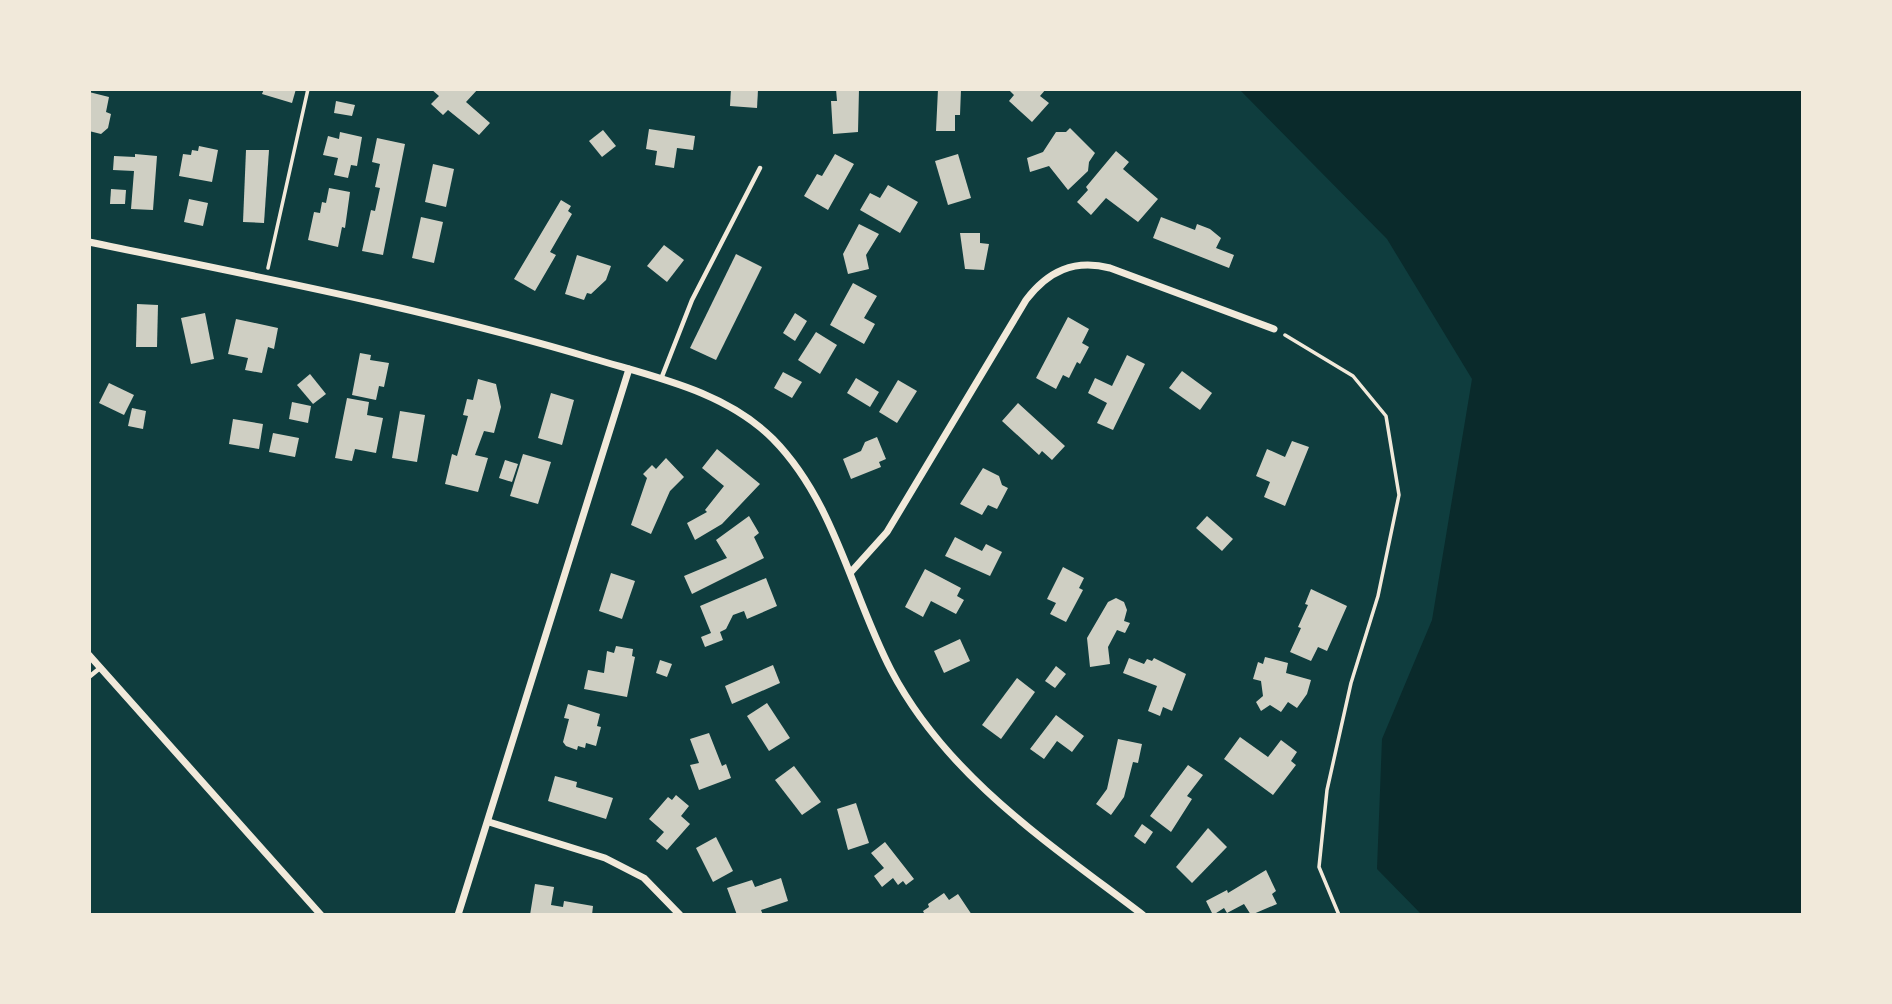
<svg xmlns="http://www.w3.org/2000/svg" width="1892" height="1004" viewBox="0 0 1892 1004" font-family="'Nunito Sans',sans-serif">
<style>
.water{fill:#0a2a2b}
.building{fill:#cfcfc3}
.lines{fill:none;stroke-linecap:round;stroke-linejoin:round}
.path{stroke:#f1e9da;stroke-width:3.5}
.service{stroke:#f1e9da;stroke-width:4.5}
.minor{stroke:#f1e9da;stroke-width:7}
</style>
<rect width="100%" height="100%" fill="#0f3d3e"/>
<polygon class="water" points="1239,89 1803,89 1803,915 1422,915 1377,869 1382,739 1432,620 1472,379 1387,239"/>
<g class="building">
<polygon points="264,89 296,89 292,103 262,94"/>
<polygon points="431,89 478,89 466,102 490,123 479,135 448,110 443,115 431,104 439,96"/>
<polygon points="731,89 758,90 757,108 730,106"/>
<polygon points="836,89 859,89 858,132 833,134 831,101 837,101"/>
<polygon points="938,89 961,89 960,115 955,115 955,131 936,131"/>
<polygon points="1008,89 1046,89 1040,96 1049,103 1032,122 1009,101 1014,95"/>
<polygon points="89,92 109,97 106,112 111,114 108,128 101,134 89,131"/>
<polygon points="336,101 355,105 352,116 334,113"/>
<polygon points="1070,128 1095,153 1089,162 1088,171 1068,190 1049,166 1030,172 1027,158 1043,152 1056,132 1066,132"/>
<polygon points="649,129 695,136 693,150 677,148 674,168 655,165 657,151 646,149"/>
<polygon points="603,130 616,146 602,157 589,141"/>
<polygon points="340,132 362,137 357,166 351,165 348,178 334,175 338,158 323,155 328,136 339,139"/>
<polygon points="377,138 405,144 383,255 362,251 371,210 375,211 380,188 375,187 380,164 372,162"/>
<polygon points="199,146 218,150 212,182 179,176 183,154 191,155 192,150 198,151"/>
<polygon points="246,150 269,150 264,223 243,222"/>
<polygon points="1116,151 1129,162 1123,169 1158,199 1138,222 1106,198 1091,215 1077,202 1088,190 1086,187"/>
<polygon points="135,154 157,156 153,210 131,209 134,171 113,170 114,156 135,157"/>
<polygon points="835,154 854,164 828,210 804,196 817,174 822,176"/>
<polygon points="958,154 971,198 948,205 935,161"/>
<polygon points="433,164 454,169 446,207 425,202"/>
<polygon points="888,185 918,202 900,233 860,210 870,193 880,198"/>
<polygon points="329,188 350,192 345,228 342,227 338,247 308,240 314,212 320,213 322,202 326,203"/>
<polygon points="111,189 126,190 125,204 110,204"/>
<polygon points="189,199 208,203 203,226 184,222"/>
<polygon points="561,200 571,206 568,211 572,214 550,252 556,255 535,291 514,279"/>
<polygon points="421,217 443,222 434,263 412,258"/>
<polygon points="1161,217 1195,230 1197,224 1210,229 1221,238 1216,248 1234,255 1229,268 1153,238"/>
<polygon points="859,224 879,234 866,255 869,269 848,274 843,254"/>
<polygon points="960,233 980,233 980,243 989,244 984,270 965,269"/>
<polygon points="664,245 684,260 667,282 647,266"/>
<polygon points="736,254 762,267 716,360 690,348"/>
<polygon points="577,255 611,266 606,280 591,294 587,293 584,300 565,294"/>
<polygon points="853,283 877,296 864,318 875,324 864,344 830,325"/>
<polygon points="137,304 158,305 157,347 136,347"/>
<polygon points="205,313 214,359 191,364 181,318"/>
<polygon points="795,313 807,321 795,341 783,333"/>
<polygon points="1068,317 1089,329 1082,343 1089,347 1080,364 1077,362 1069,378 1063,375 1056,389 1036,378"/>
<polygon points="236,319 278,328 274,349 268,347 262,373 245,370 248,358 228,354"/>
<polygon points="816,332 837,345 820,374 798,360"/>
<polygon points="360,353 371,355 370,360 389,363 384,387 379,386 376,400 352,395"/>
<polygon points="1127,355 1145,364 1113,430 1097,423 1107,403 1088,393 1095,378 1112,386"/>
<polygon points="1182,371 1212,393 1200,410 1169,388"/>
<polygon points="783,372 802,382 792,398 774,388"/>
<polygon points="310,374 326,394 313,404 297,385"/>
<polygon points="856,378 879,392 870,407 847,393"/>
<polygon points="478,379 496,384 501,407 494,433 484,431 475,455 488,458 478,492 445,484 452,454 457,456 468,416 463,415 467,399 473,400"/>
<polygon points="898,380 917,391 897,423 879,412"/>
<polygon points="109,383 134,395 124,415 99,403"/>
<polygon points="551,393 574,400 562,445 538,438"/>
<polygon points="347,398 369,402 367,415 383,418 376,453 355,449 352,461 335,458"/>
<polygon points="292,402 311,406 308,423 289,419"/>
<polygon points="1018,403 1065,446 1052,460 1042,451 1039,455 1002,421"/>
<polygon points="132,408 146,411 143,429 128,426"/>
<polygon points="400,411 425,415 417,462 392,458"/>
<polygon points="233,419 263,424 259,449 229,444"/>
<polygon points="273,433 299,438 295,457 269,452"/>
<polygon points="877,437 886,459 879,462 881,467 851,479 843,459 861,451 865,442"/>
<polygon points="1292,441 1309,447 1285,506 1264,497 1270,482 1256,476 1267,449 1285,457"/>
<polygon points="717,449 760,484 722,524 695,540 687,523 707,512 705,510 724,486 702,468"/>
<polygon points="523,454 551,462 538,504 510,496"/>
<polygon points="666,458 684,477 670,491 651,534 631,525 647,478 643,474 652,465 656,469"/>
<polygon points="505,460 518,464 512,482 499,478"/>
<polygon points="983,468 999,476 1002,485 1008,488 997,509 988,505 982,515 960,504"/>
<polygon points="749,516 759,533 754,537 764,558 692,594 684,576 727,558 716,540"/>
<polygon points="1207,516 1233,539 1222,551 1196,528"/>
<polygon points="955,537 982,551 986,544 1002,552 990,576 945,556"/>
<polygon points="1063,567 1084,578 1079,588 1083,590 1066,622 1050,614 1056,603 1047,599"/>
<polygon points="925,569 961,588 957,596 964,600 956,614 931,601 923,617 905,607"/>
<polygon points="611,573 635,581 622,619 599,611"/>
<polygon points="766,578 777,606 747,619 744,611 733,615 726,629 720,632 723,640 705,647 701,637 711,633 700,606"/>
<polygon points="1311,589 1347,606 1327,651 1318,647 1311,661 1290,652 1301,628 1298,627 1308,605 1305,604"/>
<polygon points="1116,598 1124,602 1127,610 1124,621 1130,623 1125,633 1117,630 1108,647 1110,664 1090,667 1087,638 1108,602"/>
<polygon points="960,639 970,661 944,673 934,651"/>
<polygon points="616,646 633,649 632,656 635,657 627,697 584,689 588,670 604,673 607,651 614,653"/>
<polygon points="1265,657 1288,663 1286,673 1311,680 1307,694 1297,708 1288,702 1281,712 1270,705 1261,711 1256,702 1263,696 1261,681 1253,679 1258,662 1263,664"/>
<polygon points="1129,658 1144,664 1147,659 1152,661 1154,658 1186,674 1172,711 1163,707 1160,716 1148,711 1157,686 1123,673"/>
<polygon points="660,660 672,664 667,677 656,673"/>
<polygon points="773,665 780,683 732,704 725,686"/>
<polygon points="1056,666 1066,674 1055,688 1045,681"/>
<polygon points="1017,678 1035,692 1001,739 982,725"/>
<polygon points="767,703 790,738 769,751 747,716"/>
<polygon points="568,704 600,714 597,726 601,727 596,746 586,743 585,748 578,746 577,750 566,746 563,742 569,719 564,718"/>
<polygon points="1056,715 1084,736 1072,752 1057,741 1044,759 1030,749"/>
<polygon points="709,733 722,766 726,764 731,778 699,790 690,765 699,763 690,739"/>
<polygon points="1240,737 1268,757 1281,740 1297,752 1291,761 1296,765 1273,795 1224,759"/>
<polygon points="1118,739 1142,744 1138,763 1133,762 1124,797 1111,815 1096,804 1107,789"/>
<polygon points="1188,765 1203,775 1187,796 1192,799 1171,832 1150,816"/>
<polygon points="794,766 821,802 802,815 775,780"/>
<polygon points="555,776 577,782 576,787 613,798 606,819 548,801"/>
<polygon points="676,795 689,806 681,816 690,824 667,850 656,841 664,832 649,819 668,797 672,800"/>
<polygon points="856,803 869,843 848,850 837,809"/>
<polygon points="1142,824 1153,832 1145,844 1134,836"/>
<polygon points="1208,828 1227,847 1192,883 1176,867"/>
<polygon points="716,837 733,871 713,882 696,848"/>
<polygon points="885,842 914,879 906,885 903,881 898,885 893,878 882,887 874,876 884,868 871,853"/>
<polygon points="1266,870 1276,891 1272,894 1277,904 1251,915 1244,904 1227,913 1224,908 1213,915 1206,901 1227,890 1228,893"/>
<polygon points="781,878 788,901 761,910 763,915 737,915 727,888 752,880 755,887"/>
<polygon points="535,884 554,887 551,905 563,907 564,901 593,906 592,915 530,915"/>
<polygon points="944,893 949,900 958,894 972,915 925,915 923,911 929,907 928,904"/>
</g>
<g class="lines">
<g class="path">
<polyline points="268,268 308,89"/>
<polyline points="1285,335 1353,376 1386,416 1399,495 1378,596 1351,683 1327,790 1319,867 1339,915"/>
</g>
<g class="service">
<polyline points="661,379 692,300 760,168"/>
<polyline points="89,677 100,668"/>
</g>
<g class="minor">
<path d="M89,242c169,35 338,67 502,116 63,19 134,33 182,81 62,63 78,154 118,231 56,107 159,174 252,245"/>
<path d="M851,572l36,-40 139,-232c22,-29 48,-41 84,-32l164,61"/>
<polyline points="89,655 321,915"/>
<polyline points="489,822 605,858 644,878 680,915"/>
<polyline points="458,915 629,369"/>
</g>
</g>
<rect width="1892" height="1004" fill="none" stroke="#f1e9da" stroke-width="182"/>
</svg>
